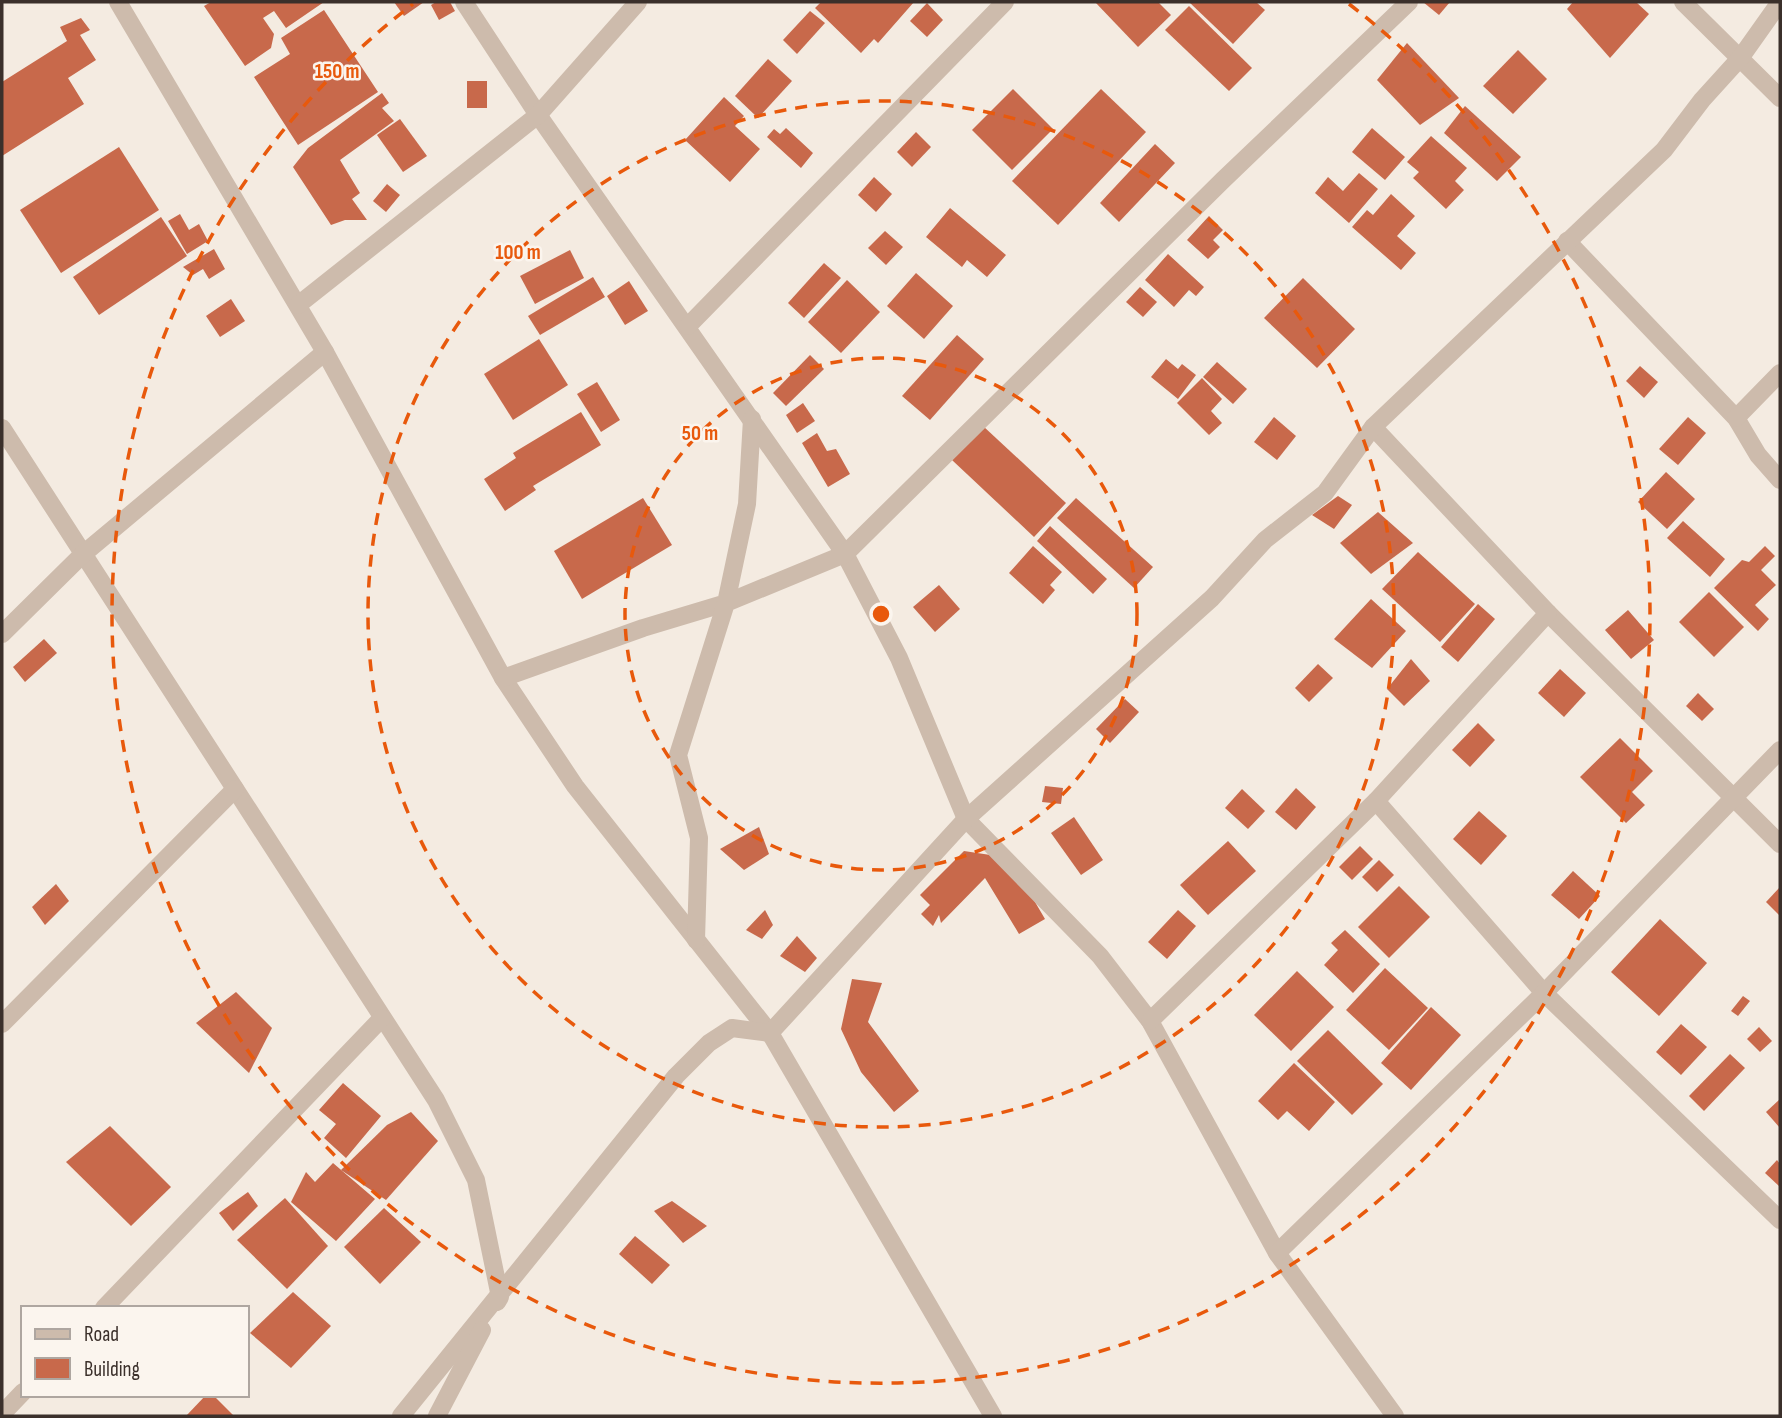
<svg xmlns="http://www.w3.org/2000/svg" width="1782" height="1418" viewBox="0 0 1782 1418" font-family="'Sofia Sans Condensed',sans-serif">
<style>
.building{fill:#c8694b}
.lines{fill:none;stroke-linecap:round;stroke-linejoin:round}
.minor{stroke:#cdbbac;stroke-width:18}
.ring{fill:none;stroke:#e8590c;stroke-width:3.5;stroke-dasharray:12 9}
.centre{fill:#e8590c;stroke:#fbf5ee;stroke-width:3.5}
.ring-label{font-size:21px;text-anchor:middle;font-weight:bold;fill:#e8590c;stroke:#fbf5ee;stroke-width:5;stroke-linejoin:round;paint-order:stroke}
</style>
<rect width="100%" height="100%" fill="#f4ebe1"/>
<g class="building">
<polygon points="211,2 324,2 286,28 274,11 263,18 274,34 271,48 245,66 204,6"/>
<polygon points="394,2 424,2 404,16"/>
<polygon points="436,2 450,2 455,11 439,20 431,5"/>
<polygon points="821,2 914,2 878,43 874,39 861,53 815,8"/>
<polygon points="1095,2 1158,2 1171,15 1138,47"/>
<polygon points="1189,2 1256,2 1265,10 1233,44"/>
<polygon points="1423,2 1450,2 1439,15"/>
<polygon points="1573,2 1636,2 1649,14 1610,58 1567,9"/>
<polygon points="927,3 943,20 927,37 910,21"/>
<polygon points="1189,6 1252,68 1229,91 1165,30"/>
<polygon points="324,10 378,92 298,145 254,77 290,54 281,38"/>
<polygon points="810,11 825,23 797,54 783,40"/>
<polygon points="81,18 90,30 80,35 96,60 68,78 84,104 2,156 2,82 67,41 60,27"/>
<polygon points="1407,43 1459,98 1420,125 1377,80"/>
<polygon points="1518,50 1547,79 1513,114 1483,86"/>
<polygon points="768,59 792,81 758,118 735,96"/>
<rect x="467" y="81" width="20" height="27"/>
<polygon points="1013,89 1053,129 1012,170 972,130"/>
<polygon points="1101,89 1146,132 1058,225 1012,181"/>
<polygon points="382,93 389,103 382,108 394,121 340,160 360,193 352,199 367,220 345,220 331,225 293,167 308,148"/>
<polygon points="724,97 744,116 735,126 760,149 730,182 685,140"/>
<polygon points="1465,106 1521,157 1497,181 1444,133"/>
<polygon points="400,119 427,156 403,172 377,135"/>
<polygon points="786,128 813,153 801,168 767,137 774,129 780,134"/>
<polygon points="1372,128 1405,157 1385,180 1352,152"/>
<polygon points="916,132 931,147 912,167 897,152"/>
<polygon points="1431,136 1467,168 1455,181 1464,190 1446,209 1413,178 1419,172 1407,162"/>
<polygon points="1155,144 1175,163 1119,222 1100,203"/>
<polygon points="119,147 159,210 61,273 20,210"/>
<polygon points="1359,173 1378,189 1349,223 1315,193 1328,177 1343,191"/>
<polygon points="874,177 892,194 876,212 858,195"/>
<polygon points="387,184 400,195 386,212 373,201"/>
<polygon points="1391,194 1415,216 1397,236 1416,253 1401,270 1352,227 1367,210 1373,215"/>
<polygon points="950,208 1006,255 987,277 967,260 962,267 926,237"/>
<polygon points="180,214 189,230 199,224 208,241 187,254 168,221"/>
<polygon points="1209,216 1223,230 1213,240 1220,247 1208,259 1187,240"/>
<polygon points="161,217 187,256 99,315 73,277"/>
<polygon points="885,231 903,247 886,265 868,248"/>
<polygon points="214,249 225,269 209,279 203,269 193,275 183,267"/>
<polygon points="570,250 584,278 535,304 520,276"/>
<polygon points="1168,254 1204,287 1196,296 1189,290 1174,307 1145,280"/>
<polygon points="824,263 841,278 804,318 788,303"/>
<polygon points="916,273 953,306 924,339 887,306"/>
<polygon points="593,277 605,297 540,335 528,316"/>
<polygon points="1303,278 1355,329 1317,368 1264,318"/>
<polygon points="847,280 880,312 841,353 808,322"/>
<polygon points="629,281 648,311 625,325 607,296"/>
<polygon points="1140,287 1157,302 1143,317 1126,302"/>
<polygon points="231,299 245,321 220,337 206,316"/>
<polygon points="957,335 984,359 930,420 902,396"/>
<polygon points="539,339 568,385 513,420 484,374"/>
<polygon points="810,355 824,369 786,406 773,393"/>
<polygon points="1166,359 1178,369 1182,364 1196,375 1178,399 1151,377"/>
<polygon points="1217,362 1247,389 1233,404 1203,377"/>
<polygon points="1640,366 1658,382 1644,398 1626,381"/>
<polygon points="1202,378 1222,399 1211,411 1222,423 1209,435 1177,403"/>
<polygon points="597,382 620,420 601,432 577,394"/>
<polygon points="803,403 815,421 797,433 786,415"/>
<polygon points="581,412 601,445 533,486 536,490 505,511 484,479 516,458 513,453"/>
<polygon points="1274,417 1296,436 1277,460 1254,442"/>
<polygon points="1688,417 1706,433 1678,465 1659,449"/>
<polygon points="983,426 1066,503 1034,537 952,460"/>
<polygon points="817,433 827,451 836,449 850,474 828,487 802,443"/>
<polygon points="1666,472 1695,499 1667,529 1638,502"/>
<polygon points="1338,496 1352,505 1334,529 1312,515"/>
<polygon points="643,498 672,545 582,599 554,551"/>
<polygon points="1076,498 1153,567 1134,588 1057,518"/>
<polygon points="1378,512 1413,543 1371,574 1340,543"/>
<polygon points="1683,521 1725,559 1710,577 1667,538"/>
<polygon points="1050,526 1107,579 1093,594 1037,541"/>
<polygon points="1033,546 1062,572 1050,585 1055,590 1043,604 1009,573"/>
<polygon points="1765,546 1775,556 1761,570 1776,585 1755,605 1769,619 1758,631 1714,588 1742,560 1749,562"/>
<polygon points="1418,552 1475,604 1440,642 1382,589"/>
<polygon points="939,585 960,609 935,632 913,607"/>
<polygon points="1709,592 1744,627 1714,657 1679,622"/>
<polygon points="1371,599 1406,631 1372,668 1334,639"/>
<polygon points="1478,604 1495,619 1458,662 1441,647"/>
<polygon points="1628,610 1654,640 1631,659 1605,630"/>
<polygon points="44,639 57,653 25,682 13,667"/>
<polygon points="1411,659 1430,681 1404,706 1387,689"/>
<polygon points="1318,664 1333,678 1309,702 1295,688"/>
<polygon points="1560,669 1586,693 1564,717 1538,693"/>
<polygon points="1698,693 1714,709 1702,721 1686,706"/>
<polygon points="1125,699 1139,712 1110,743 1096,729"/>
<polygon points="1478,723 1495,740 1470,767 1452,750"/>
<polygon points="1620,738 1653,771 1632,792 1645,805 1626,823 1580,777"/>
<polygon points="1045,786 1063,788 1061,804 1042,802"/>
<polygon points="1296,788 1316,807 1296,830 1275,812"/>
<polygon points="1242,789 1265,811 1248,829 1225,808"/>
<polygon points="1479,811 1507,836 1481,865 1453,839"/>
<polygon points="1074,817 1103,860 1081,875 1051,833"/>
<polygon points="759,827 769,854 744,870 720,849"/>
<polygon points="1228,841 1256,871 1208,915 1180,885"/>
<polygon points="1360,846 1373,859 1352,880 1339,867"/>
<polygon points="964,851 997,856 1028,890 1045,919 1019,934 985,878 941,923 939,915 933,926 921,914 930,905 920,895"/>
<polygon points="1379,860 1394,875 1377,892 1362,877"/>
<polygon points="1573,871 1600,896 1579,919 1551,895"/>
<polygon points="56,884 69,901 45,925 32,907"/>
<polygon points="1399,886 1430,917 1389,958 1358,927"/>
<polygon points="1780,887 1780,916 1766,902"/>
<polygon points="765,910 773,925 762,939 746,930"/>
<polygon points="1178,910 1196,926 1167,959 1148,942"/>
<polygon points="1660,919 1707,963 1659,1016 1611,972"/>
<polygon points="1345,930 1380,964 1353,993 1324,965 1338,950 1331,943"/>
<polygon points="797,936 817,958 805,972 780,956"/>
<polygon points="1385,968 1428,1008 1389,1050 1346,1010"/>
<polygon points="1297,971 1334,1007 1291,1051 1254,1015"/>
<polygon points="852,979 882,983 868,1022 919,1091 894,1112 861,1072 841,1029"/>
<polygon points="236,992 272,1028 249,1073 196,1023"/>
<polygon points="1743,996 1750,1001 1738,1016 1731,1011"/>
<polygon points="1431,1007 1461,1035 1411,1090 1381,1063"/>
<polygon points="1681,1024 1707,1047 1681,1075 1656,1052"/>
<polygon points="1759,1027 1772,1041 1760,1052 1747,1039"/>
<polygon points="1328,1030 1383,1084 1352,1115 1297,1061"/>
<polygon points="1730,1054 1745,1068 1704,1111 1689,1096"/>
<polygon points="1294,1063 1335,1102 1309,1131 1287,1111 1278,1120 1258,1101"/>
<polygon points="343,1083 381,1116 346,1158 324,1138 336,1124 319,1110"/>
<polygon points="1780,1099 1780,1128 1766,1112"/>
<polygon points="411,1112 438,1141 386,1200 341,1170 387,1125"/>
<polygon points="110,1126 171,1187 131,1226 66,1162"/>
<polygon points="1777,1160 1780,1164 1780,1187 1765,1173"/>
<polygon points="333,1163 375,1199 336,1241 291,1202 306,1172 315,1182"/>
<polygon points="248,1192 258,1206 233,1231 219,1213"/>
<polygon points="285,1198 328,1246 287,1289 237,1240"/>
<polygon points="672,1201 707,1226 683,1243 654,1211"/>
<polygon points="384,1208 421,1242 380,1284 344,1247"/>
<polygon points="635,1236 670,1265 652,1284 619,1254"/>
<polygon points="293,1292 331,1326 291,1368 250,1333"/>
<polygon points="206,1395 213,1395 234,1416 186,1416"/>
</g>
<g class="lines">
<g class="minor">
<polyline points="118,2 325,352 503,678 575,786 770,1033 993,1416"/>
<polyline points="464,2 538,115 845,554 899,658 966,819 1100,956 1150,1021 1277,1253 1395,1416"/>
<polyline points="1683,2 1780,98"/>
<polyline points="1567,241 1736,418 1758,455 1780,480"/>
<polyline points="298,305 538,115 638,2"/>
<polyline points="688,326 1005,2"/>
<polyline points="1736,418 1780,373"/>
<polyline points="1373,427 1548,613 1780,844"/>
<polyline points="2,428 436,1100 476,1180 500,1297 497,1302"/>
<polyline points="2,634 82,555 325,352"/>
<polyline points="503,678 643,628 726,603 747,504 752,419"/>
<polyline points="1376,801 1544,993 1780,1220"/>
<polyline points="696,940 699,838 678,755 726,603 845,554 1223,180 1409,2"/>
<polyline points="1150,1021 1376,801 1548,613"/>
<polyline points="2,1024 235,789"/>
<polyline points="1277,1253 1544,993 1780,750"/>
<polyline points="104,1308 382,1018"/>
<polyline points="2,1414 23,1392"/>
<polyline points="401,1416 676,1076 709,1043 732,1028 770,1033 966,819 1212,598 1265,540 1325,493 1373,427 1664,150 1702,100 1741,57 1780,2"/>
<polyline points="437,1416 482,1330"/>
</g>
</g>
<g class="ring">
<circle cx="881" cy="614" r="256"/>
<circle cx="881" cy="614" r="513"/>
<path d="M1349 4A769 769 0 1 1 413 4"/>
</g>
<circle cx="881" cy="614" r="10" class="centre"/>
<g class="ring-label">
<text x="337" y="78">150 m</text>
<text x="518" y="259">100 m</text>
<text x="700" y="440">50 m</text>
</g>
<rect width="1782" height="1418" fill="none" stroke="#3b302b" stroke-width="7"/>
<rect x="21" y="1306" width="228" height="91" fill="#fbf5ee" stroke="#aea6a0" stroke-width="2"/>
<rect x="35" y="1329" width="35" height="10" fill="#cdbbac" stroke="#aea6a0" stroke-width="2"/>
<text x="84" y="1341" font-size="21" fill="#3b302b">Road</text>
<rect x="35" y="1358" width="35" height="21" fill="#c8694b" stroke="#aea6a0" stroke-width="2"/>
<text x="84" y="1376" font-size="21" fill="#3b302b">Building</text>
</svg>
